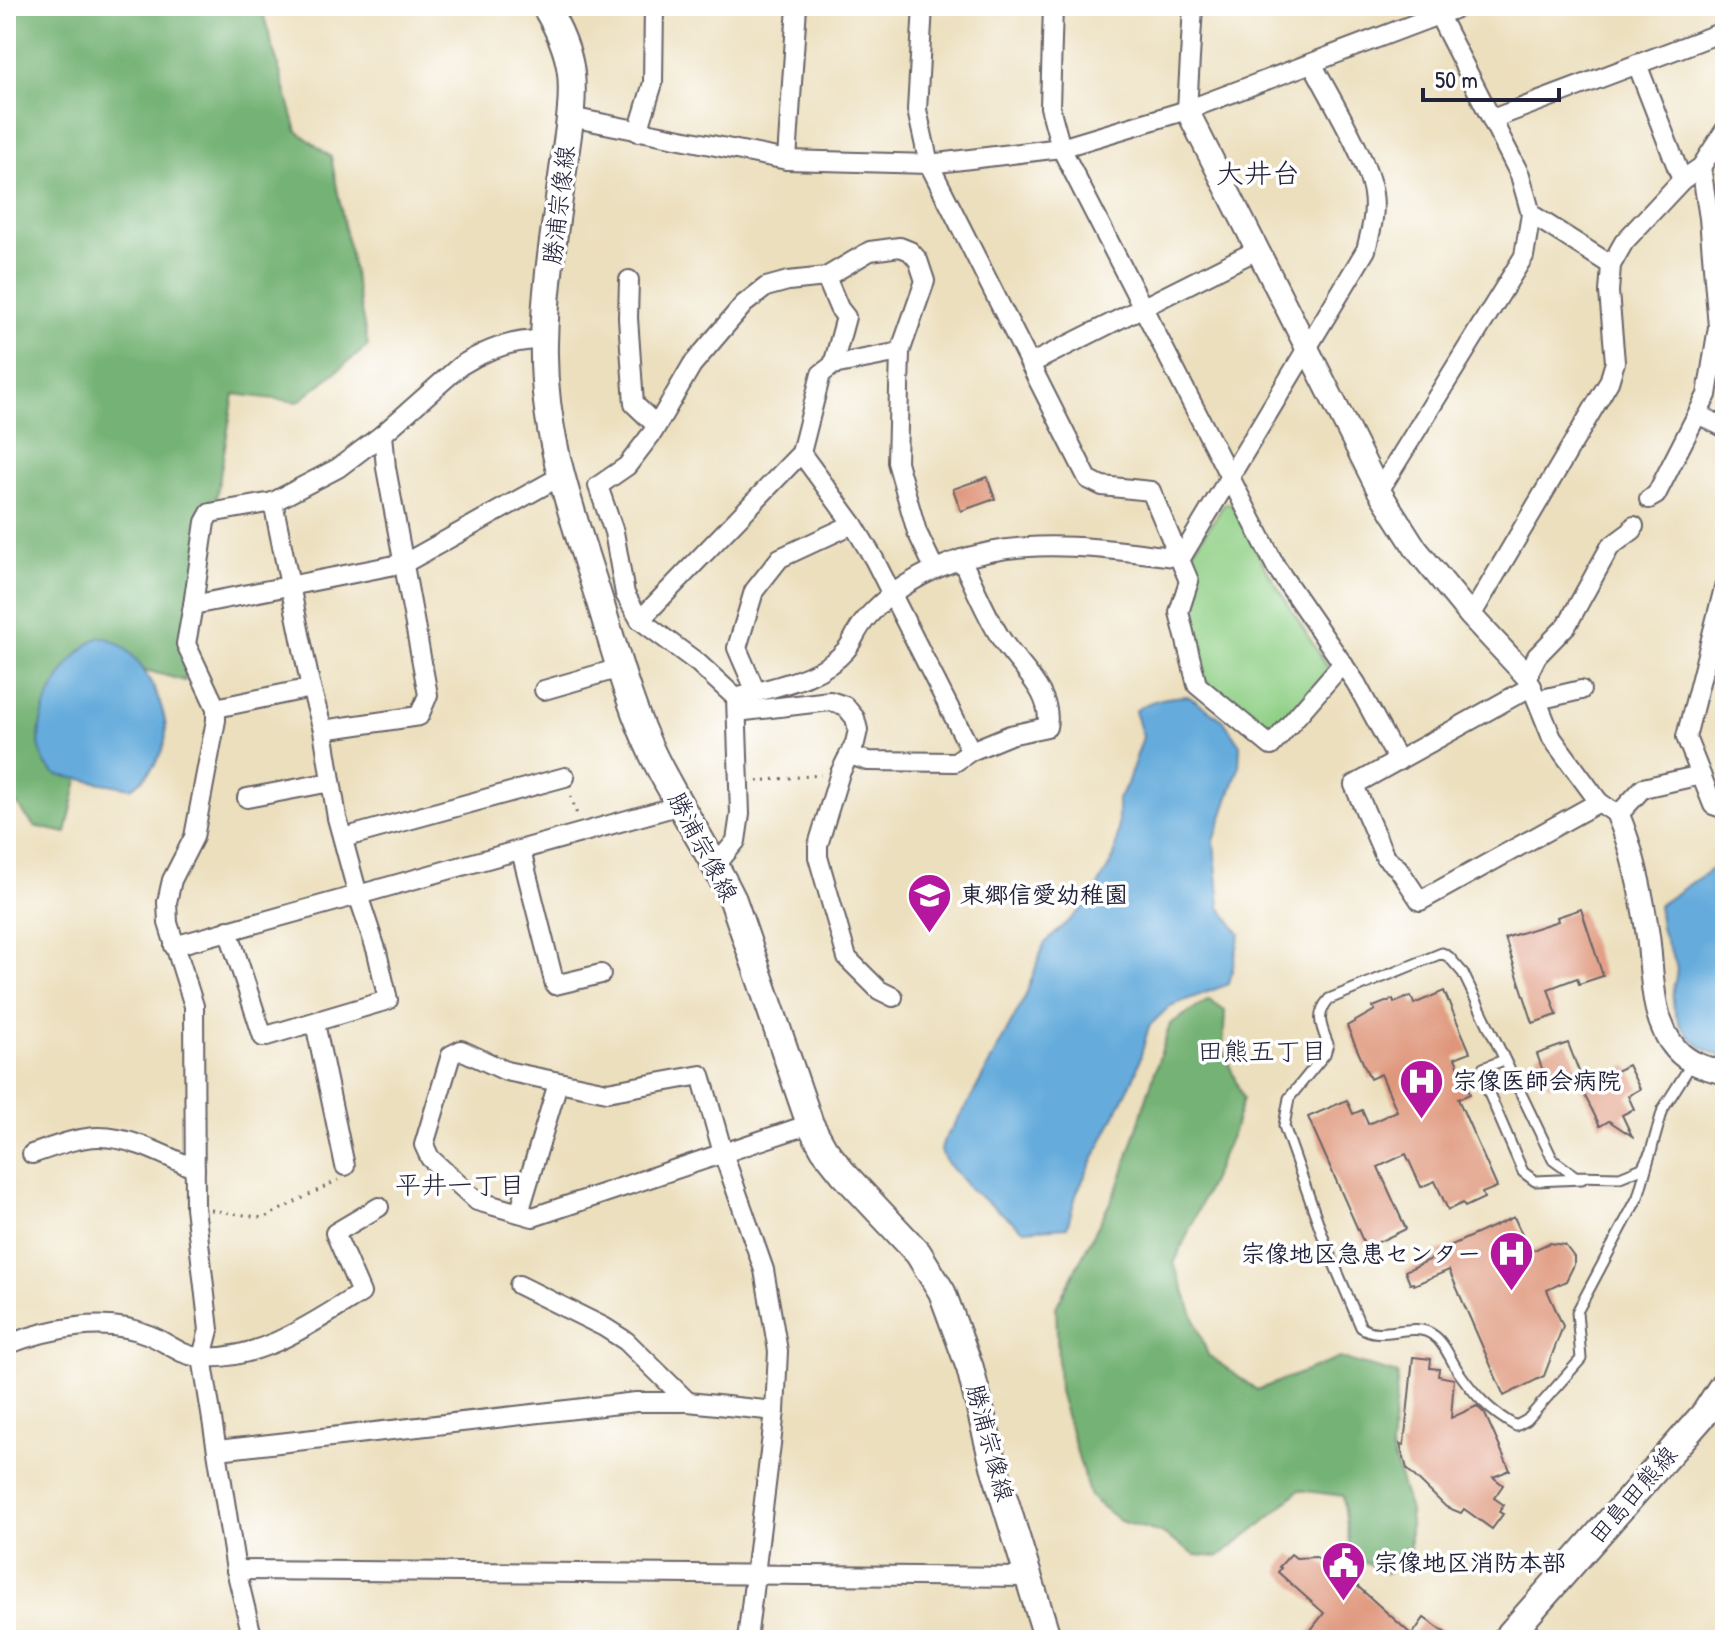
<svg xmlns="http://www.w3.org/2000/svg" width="1731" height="1646" viewBox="0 0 1731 1646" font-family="'Patrick Hand','Klee One',sans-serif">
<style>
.green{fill:#91d087;stroke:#5a7961;stroke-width:2}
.forest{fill:#74b274;stroke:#4b6a58;stroke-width:2}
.water{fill:#65acdc;stroke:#44678c;stroke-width:2}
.building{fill:#df977c}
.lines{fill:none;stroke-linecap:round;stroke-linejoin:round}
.service-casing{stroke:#696468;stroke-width:13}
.minor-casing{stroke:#696468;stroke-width:22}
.tertiary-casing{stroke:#696468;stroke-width:26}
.secondary-casing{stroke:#696468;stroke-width:30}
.path{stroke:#696468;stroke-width:3;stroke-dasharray:2 6;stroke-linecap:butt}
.service{stroke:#fff;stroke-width:9}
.minor{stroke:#fff;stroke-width:18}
.tertiary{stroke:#fff;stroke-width:22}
.secondary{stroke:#fff;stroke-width:26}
.labels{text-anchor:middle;stroke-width:7;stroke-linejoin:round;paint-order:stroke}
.street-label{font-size:24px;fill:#22223b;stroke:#fff}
.poi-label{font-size:24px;font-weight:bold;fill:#22223b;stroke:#fff;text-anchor:start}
.neighbourhood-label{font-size:26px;fill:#22223b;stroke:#fff}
.quarter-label{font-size:28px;fill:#22223b;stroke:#fff}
</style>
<rect width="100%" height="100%" fill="#fff"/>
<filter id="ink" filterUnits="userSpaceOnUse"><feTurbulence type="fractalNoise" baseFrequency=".0125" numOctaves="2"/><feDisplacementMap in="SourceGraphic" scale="16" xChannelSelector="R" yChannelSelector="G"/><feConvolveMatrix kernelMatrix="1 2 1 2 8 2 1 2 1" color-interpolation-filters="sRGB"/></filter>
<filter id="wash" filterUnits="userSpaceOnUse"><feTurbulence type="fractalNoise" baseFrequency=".006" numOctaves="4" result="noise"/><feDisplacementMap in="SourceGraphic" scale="32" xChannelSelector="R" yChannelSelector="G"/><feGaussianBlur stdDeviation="1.8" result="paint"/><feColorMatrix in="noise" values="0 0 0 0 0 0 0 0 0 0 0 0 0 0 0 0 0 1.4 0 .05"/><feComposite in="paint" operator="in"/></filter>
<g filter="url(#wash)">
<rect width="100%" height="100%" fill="#ecdfbd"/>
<polygon class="green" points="1225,503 1232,504 1265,567 1330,671 1271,734 1204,680 1186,613 1190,556"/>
<g class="forest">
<polygon points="6,6 261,6 297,131 331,157 368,346 298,402 234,394 185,681 105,659 66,833 34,826 6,790"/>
<polygon points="1209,1000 1225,1011 1223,1049 1243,1099 1233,1132 1174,1264 1208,1355 1257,1390 1340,1358 1398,1374 1391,1449 1410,1511 1410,1555 1386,1573 1351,1556 1343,1496 1299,1490 1264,1522 1218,1557 1195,1555 1161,1533 1120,1521 1090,1497 1059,1391 1056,1307 1119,1185 1170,1024"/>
</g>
<g class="water">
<path d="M100,637c34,2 66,64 66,95 0,21 -18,46 -35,56l-74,-13c-45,-29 5,-121 43,-138z"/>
<path d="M1188,696l35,24 17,25 -1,22 -25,74 6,66 20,27 -11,50 -59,22 -21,20 -13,47 -59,119 -10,35 -43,3 -53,-40 -26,-30 -4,-9 2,-9 27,-42 56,-105 18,-51 45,-42 25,-45 4,-25v-33l9,-15 16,-47 -8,-26c15,-12 34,-14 53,-15z"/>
<path d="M1725,860v197c-30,-8 -56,-34 -52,-68 1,-9 6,-14 3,-24 -2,-10 -9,-19 -12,-28 -4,-9 -4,-21 -6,-31z"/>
</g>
<g id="blocks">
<g class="building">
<polygon points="987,477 995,499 961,511 953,489"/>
<polygon points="1581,909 1603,976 1579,984 1577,978 1548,989 1557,1015 1533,1023 1505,938 1558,921 1557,917"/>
<polygon points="1444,991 1470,1052 1455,1058 1470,1094 1458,1099 1497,1187 1482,1193 1484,1198 1465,1207 1463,1203 1448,1210 1435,1181 1421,1187 1406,1154 1378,1167 1406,1229 1366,1248 1308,1117 1347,1100 1353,1114 1362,1110 1368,1124 1397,1111 1381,1074 1370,1079 1347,1026 1375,1010 1373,1007 1393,999 1394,1003 1411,996 1414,1004"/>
<polygon points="1568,1043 1580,1074 1548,1086 1537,1054"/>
<polygon points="1628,1065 1640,1089 1628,1096 1634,1109 1622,1115 1632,1136 1609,1121 1600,1126 1581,1088"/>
<polygon points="1514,1217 1530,1252 1549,1243 1565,1245 1574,1257 1574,1265 1566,1281 1547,1290 1563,1326 1544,1376 1504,1396 1449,1270 1414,1285 1413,1283 1410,1284 1405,1271 1438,1256 1436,1252"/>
<polygon points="1413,1357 1431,1359 1430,1368 1439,1369 1438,1376 1454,1379 1451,1418 1477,1406 1485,1414 1510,1470 1493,1477 1503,1485 1494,1498 1504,1505 1499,1512 1503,1514 1492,1529 1464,1509 1461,1513 1446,1507 1407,1469 1400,1444 1404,1445"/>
<polygon points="1291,1554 1296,1558 1316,1557 1351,1588 1355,1584 1412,1635 1424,1618 1456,1640 1303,1640 1324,1613 1278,1572 1281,1568 1279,1567"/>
</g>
</g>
</g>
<g filter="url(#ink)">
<use href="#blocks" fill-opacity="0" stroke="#696468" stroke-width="2"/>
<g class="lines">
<defs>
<g id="service">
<polyline points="1504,1060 1483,1068 1481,1075 1523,1172 1535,1181 1582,1179"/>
<path d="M1652,1149l-10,19 -22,9 -45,-1 -22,-16 -90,-187 -14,-16 -7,-4 -113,46c-14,16 -8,27 -1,45l-3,10 -36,44 -5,28 42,119 35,82c20,15 52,-7 72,8 12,8 17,24 25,36 16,23 32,41 58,55l11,-6 54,-61 -4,-47 61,-115 25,-88 29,-46"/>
</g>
<g id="minor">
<polyline points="923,6 917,110 929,164 1088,479 1102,486 1151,491 1189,581 1179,612 1197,685 1271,746 1343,663"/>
<polyline points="1053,6 1050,107 1061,148 1276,567 1356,683 1398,761"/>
<polyline points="1637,64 1682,180"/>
<polyline points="1187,110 1193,6"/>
<polyline points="570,117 787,160 929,164 1061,148 1187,110 1462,6"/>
<polyline points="1492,119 1725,31"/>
<polyline points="638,132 653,83 654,6"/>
<polyline points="787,160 797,6"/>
<polyline points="1531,214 1611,265"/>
<polyline points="826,277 839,308 846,317 833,365"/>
<polyline points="629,280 628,318 634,404 656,425"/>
<path d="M544,340c-30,-1 -59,10 -84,26l-77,68 -45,34 -65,34 38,186 12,42 14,88 21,77 323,-90"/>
<polyline points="1030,364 1257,250"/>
<polyline points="1698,414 1725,428"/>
<polyline points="801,453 853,524 874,559 971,751"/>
<polyline points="1379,491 1524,256 1531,214 1520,175 1434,6"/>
<polyline points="1649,499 1656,495 1707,395 1718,327 1709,218 1701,167"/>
<polyline points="1634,526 1633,530 1610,547 1567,625 1537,656 1527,676 1552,738 1599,802 1618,815 1643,788 1701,775"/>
<path d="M1181,558l185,-308c5,-19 10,-37 7,-56 -5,-35 -44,-98 -61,-131"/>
<polyline points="1725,584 1686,737 1713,805 1725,809"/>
<polyline points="193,605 205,522 210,513 273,502"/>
<polyline points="1471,616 1609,382 1615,362 1609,292 1611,265 1624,242 1682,180 1701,167 1725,130"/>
<polyline points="640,620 625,594 614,532 598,486 627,466 653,432 692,365 744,304 766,287 788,281 826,277 870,251 900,247 910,251 918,260 925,281 900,352 897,462 917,532 934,568"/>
<polyline points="1532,686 1354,785 1385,857 1398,868 1420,901 1599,802"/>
<polyline points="544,690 620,668"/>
<polyline points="756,692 737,648 754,591 780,558 853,524"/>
<path d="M736,698c37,-12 83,-17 110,-48 6,-7 10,-18 16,-26 7,-10 20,-22 30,-30 90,-65 186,-49 289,-36"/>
<polyline points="1538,700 1581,690"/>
<polyline points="216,708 311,688"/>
<polyline points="737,712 830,701 845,706 855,718 858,730 855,743 840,773 818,845 818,857 847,958 879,990 893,997"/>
<polyline points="323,730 419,716 428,695 386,468 383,434"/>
<path d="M850,755l18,6 87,1 16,-11 39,-16 37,-8c7,-35 -30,-62 -47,-90 -15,-24 -26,-52 -39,-78"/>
<polyline points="247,798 331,782"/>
<polyline points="343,838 565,777"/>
<polyline points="521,851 555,985 601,974"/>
<polyline points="716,865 736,841 740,814 736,698 698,663 640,620 801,453 821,374 833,365 900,352"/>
<polyline points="174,946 358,895 377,952 388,1000 263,1037 228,930"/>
<polyline points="315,1023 345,1166"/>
<path d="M32,1154c21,-7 45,-17 67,-17 33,0 67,19 96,32"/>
<polyline points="519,1213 558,1083"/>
<polyline points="519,1285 604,1327 626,1341 688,1402"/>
<path d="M6,1345c42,-16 100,-29 143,-10 18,7 30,20 50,22 59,5 114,-34 162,-64l-26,-60 44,-26"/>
<polyline points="218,1450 636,1402 688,1402 775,1411"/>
<polyline points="236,1570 1027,1577"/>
<polyline points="253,1640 236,1570 202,1357 209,1330 195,1207 194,1006 168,923 167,902 172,880 194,837 216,720 216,708 186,644 193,605 405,563 561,476"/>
<polyline points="747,1640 775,1411 778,1351 764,1270 723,1153 701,1075 607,1092 506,1071 461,1050 451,1055 424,1145 430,1158 477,1201 533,1217 810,1124"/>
</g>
<g id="tertiary">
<polyline points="1187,110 1379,491 1416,549 1471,616 1527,676"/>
<path d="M1618,815c16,38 24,80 30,121 5,36 2,84 28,113 13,15 30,19 49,24"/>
</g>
<g id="secondary">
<path d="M545,6c13,21 23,42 26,67 3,30 -3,60 -7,90 -8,60 -19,120 -20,181 -2,92 29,171 56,258 16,52 30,106 54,155 24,49 55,93 79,143l77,224 14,25 19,24 75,80 24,39 28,76 24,98 54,174"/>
<polyline points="1505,1640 1705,1413 1725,1382"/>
</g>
</defs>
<use href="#service" class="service-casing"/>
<use href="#minor" class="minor-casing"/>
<use href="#tertiary" class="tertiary-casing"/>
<use href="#secondary" class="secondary-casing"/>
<g class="path">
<polyline points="757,781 821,775"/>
<polyline points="571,796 577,815"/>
<polyline points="211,1210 264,1218 338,1180"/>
</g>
<use href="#service" class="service"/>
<use href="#minor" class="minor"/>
<use href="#tertiary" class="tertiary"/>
<use href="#secondary" class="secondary"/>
</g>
</g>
<defs>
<symbol id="school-pin" viewBox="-11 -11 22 30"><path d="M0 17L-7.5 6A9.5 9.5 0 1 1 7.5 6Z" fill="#b5179e" stroke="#fff"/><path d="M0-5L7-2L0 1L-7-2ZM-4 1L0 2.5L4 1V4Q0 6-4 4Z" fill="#fff"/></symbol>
<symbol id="hospital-pin" viewBox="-11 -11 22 30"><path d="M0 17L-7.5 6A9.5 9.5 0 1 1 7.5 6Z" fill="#b5179e" stroke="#fff"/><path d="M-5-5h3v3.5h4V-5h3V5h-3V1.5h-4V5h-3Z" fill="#fff"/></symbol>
<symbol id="civic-pin" viewBox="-11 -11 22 30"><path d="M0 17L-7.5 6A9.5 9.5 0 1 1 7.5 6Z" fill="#b5179e" stroke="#fff"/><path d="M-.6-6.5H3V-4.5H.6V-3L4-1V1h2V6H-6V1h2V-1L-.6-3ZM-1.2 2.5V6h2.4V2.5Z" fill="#fff"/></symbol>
</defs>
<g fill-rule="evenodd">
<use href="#school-pin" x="904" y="870" width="51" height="69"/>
<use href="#hospital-pin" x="1396" y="1056" width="51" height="69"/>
<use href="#hospital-pin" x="1486" y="1228" width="51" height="69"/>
<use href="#civic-pin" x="1318" y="1538" width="51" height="69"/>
</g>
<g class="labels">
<g class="street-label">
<text transform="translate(559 205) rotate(-83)" y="8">勝浦宗像線</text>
<text transform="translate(703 847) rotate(62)" y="8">勝浦宗像線</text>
<text transform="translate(990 1443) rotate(75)" y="8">勝浦宗像線</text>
<text transform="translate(1633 1495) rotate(-49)" y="8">田島田熊線</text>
</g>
<g class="poi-label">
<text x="960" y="903">東郷信愛幼稚園</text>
<text x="1453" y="1089">宗像医師会病院</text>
<text x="1481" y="1262" text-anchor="end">宗像地区急患センター</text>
<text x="1374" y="1571">宗像地区消防本部</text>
</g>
<g class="neighbourhood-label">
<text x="1262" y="1060">田熊五丁目</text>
<text x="460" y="1194">平井一丁目</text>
</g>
<g class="quarter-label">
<text x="1258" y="183">大井台</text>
</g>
</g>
<rect width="1731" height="1646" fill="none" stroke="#fff" stroke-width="32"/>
<path d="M1423 88v12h136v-12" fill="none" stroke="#22223b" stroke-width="4"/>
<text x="1435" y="88" font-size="24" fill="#22223b" stroke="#ffffff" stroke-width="6" paint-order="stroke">50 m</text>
</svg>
